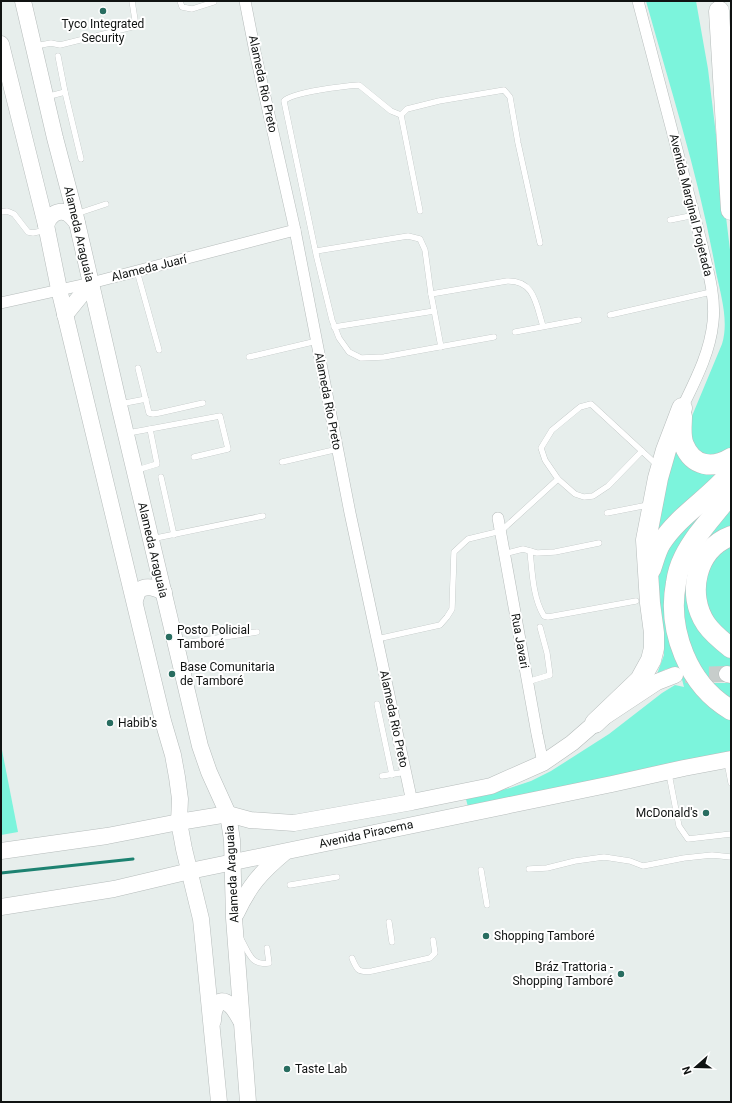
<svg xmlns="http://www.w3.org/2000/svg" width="732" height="1103" viewBox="0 0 732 1103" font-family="Roboto,sans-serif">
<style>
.green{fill:#7cf4dc}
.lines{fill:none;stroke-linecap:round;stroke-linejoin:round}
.stream{stroke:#1d8271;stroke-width:3}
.secondary-tunnel{stroke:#c7cdcb;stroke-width:16;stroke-dasharray:16 8;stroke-linecap:butt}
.lane-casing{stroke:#b6bcbb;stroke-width:6}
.street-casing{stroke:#b6bcbb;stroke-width:12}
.secondary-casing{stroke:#b6bcbb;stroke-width:17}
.highway-casing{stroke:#b6bcbb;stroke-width:21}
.lane{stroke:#fff;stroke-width:5.5}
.street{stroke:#fff;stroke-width:11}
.secondary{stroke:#fff;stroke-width:16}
.highway{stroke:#fff;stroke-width:20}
.poi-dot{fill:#286d60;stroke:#fff;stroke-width:1.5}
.labels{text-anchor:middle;stroke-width:4;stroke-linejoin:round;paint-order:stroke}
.poi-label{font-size:12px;fill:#101312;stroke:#fff;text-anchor:start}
.street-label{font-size:12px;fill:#101312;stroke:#fff}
</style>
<rect width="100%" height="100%" fill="#e7eeec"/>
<g class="green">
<path d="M646,1h50l12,68 23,189v194l-19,9 -23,-17 3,-28 30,-72c7,-23 -1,-48 -6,-72 -16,-92 -45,-181 -70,-271z"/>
<polygon points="672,450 720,470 662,534 655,528"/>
<polygon points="727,488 692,537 672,628 731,717 731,752 468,807 466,799 510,788 531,781 551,771 609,734 662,693 675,685 684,687 679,668 666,669 657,674 664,655 663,636 657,579 666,545"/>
<polygon points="731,509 731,532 709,545 701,627 731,657 731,670 714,668 713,683 731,683 731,702 724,697 697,664 684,628 683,602 684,581 696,551"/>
<polygon points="731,543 731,644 703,608 704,572 712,556"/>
<polygon points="1,745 18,832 1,835"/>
</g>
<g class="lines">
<polyline class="stream" points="1,873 133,859"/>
<polyline class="secondary-tunnel" points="685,675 727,674"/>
<defs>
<g id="lane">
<polyline points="180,1 182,7 192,9 214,2 214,1"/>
<polyline points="36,46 51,43 60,45 136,26 132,1"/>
<polyline points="58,56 65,92"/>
<polyline points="46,97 65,92 81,159"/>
<polyline points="401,115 420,211"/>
<polyline points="1,212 7,211 14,214 28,232 33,233 46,230"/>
<polyline points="76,214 106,204"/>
<polyline points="670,220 695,215"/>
<polyline points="316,251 408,236 420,239 425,250 431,294 441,347"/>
<polyline points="137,271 159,350"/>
<path d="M431,294l76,-13c28,-1 29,24 36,45"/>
<polyline points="610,315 711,292"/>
<polyline points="334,327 434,311"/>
<polyline points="515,332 579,320"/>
<path d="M494,337l-110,20 -23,1 -12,-6 -10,-14 -7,-18 -16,-66 -32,-153c8,-9 61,-15 75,-16l32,26 10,4 6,-6 32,-8 65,-11 6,7 8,46 22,100"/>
<polyline points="249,357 317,341"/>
<polyline points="138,368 149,413 153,414 159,413 203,403"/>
<polyline points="120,404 146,399"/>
<polyline points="150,429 220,416 228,449 194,457"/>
<polyline points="128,433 150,429 157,464 137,470"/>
<polyline points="282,462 338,449"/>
<polyline points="161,477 174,535"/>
<polyline points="558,479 575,494 584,497 593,496 608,486 642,451"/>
<polyline points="607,513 648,505"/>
<polyline points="151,539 263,516"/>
<path d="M530,551c2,20 3,48 14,65l4,1 88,-16"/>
<polyline points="504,554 523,549 537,553 555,552 599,543"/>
<polyline points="377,639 440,625 447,617 452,609 454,552 468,539 501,531 558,479 545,460 541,448 552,430 580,407 591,404 657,465"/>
<polyline points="178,644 257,632"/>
<polyline points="527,682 550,675 547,653 540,627"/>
<polyline points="377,704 392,775"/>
<polyline points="727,762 731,783"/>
<polyline points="669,774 679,826 688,839 731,834"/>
<polyline points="382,776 406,772"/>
<polyline points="529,869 547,868 575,861 604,857 630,861 643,866 684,858 712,855 731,857"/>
<polyline points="481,870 487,905"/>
<polyline points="290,885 337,877"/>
<polyline points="389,922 392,942"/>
<path d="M241,939c8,14 10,27 28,24l-2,-15"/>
<path d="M352,958c5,12 6,15 20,13l58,-13 5,-5 -2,-13"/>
</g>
<g id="street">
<polyline points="245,1 255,52 295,230 350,513 412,802"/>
<path d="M638,1l63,240c6,26 15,55 12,81 -3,31 -18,59 -31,86"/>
<polyline points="1,303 91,283 295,230"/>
<polyline points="498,518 537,734 543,763"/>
</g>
<g id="secondary">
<polyline points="23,1 55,138 75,214 119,405 200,746 209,772 228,814 232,840 234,918 248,1102"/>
<polyline points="1,44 46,225 59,289 163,721 173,755 177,777 180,799 179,822 184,849 201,919 219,1102"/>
<path d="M46,225c3,-9 11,-16 21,-12 4,2 7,6 10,10"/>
<polyline points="65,315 91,283"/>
<path d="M135,600l3,-9c8,-7 17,-3 26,1"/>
<polyline points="727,674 731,675"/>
<polyline points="1,851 107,836 179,822 228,814 250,820 294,823 412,802 491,786 543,763 572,743 595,723 657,682 675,675"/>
<polyline points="1,907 114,889 190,871 612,784 684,768 731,759"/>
<path d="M236,914c13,-28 24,-41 48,-61"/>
<path d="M213,1021c0,-9 4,-28 17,-16 5,4 8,11 11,16"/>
</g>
<g id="highway">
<polyline points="719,11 731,210"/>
<path d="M682,416c0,10 -2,20 2,29 9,22 29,24 47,13"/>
<path d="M731,493c-16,22 -35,40 -47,64 -4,8 -7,18 -8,26 -9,47 12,102 55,127"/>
<path d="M731,536c-35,13 -45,58 -25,88 7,10 16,17 25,24"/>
<path d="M651,569c3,-8 5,-18 10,-26 18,-28 49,-45 70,-71"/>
<polyline points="595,723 640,680 651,660 654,648 654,633 650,603 646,540 658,478 666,450 682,408"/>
</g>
</defs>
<use href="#lane" class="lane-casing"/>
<use href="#street" class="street-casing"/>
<use href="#secondary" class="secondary-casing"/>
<use href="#highway" class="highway-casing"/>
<use href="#lane" class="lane"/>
<use href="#street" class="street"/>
<use href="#secondary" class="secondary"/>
<use href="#highway" class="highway"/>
</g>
<g class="poi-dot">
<circle cx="103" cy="11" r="4"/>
<circle cx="169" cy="637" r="4"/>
<circle cx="172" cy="674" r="4"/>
<circle cx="110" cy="723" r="4"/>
<circle cx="706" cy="813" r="4"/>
<circle cx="486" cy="936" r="4"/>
<circle cx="621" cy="974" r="4"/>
<circle cx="287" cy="1069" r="4"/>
</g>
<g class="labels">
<g class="poi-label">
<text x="103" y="28" text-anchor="middle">Tyco Integrated<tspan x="103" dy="14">Security</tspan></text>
<text x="177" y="634">Posto Policial<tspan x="177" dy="14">Tamboré</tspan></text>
<text x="180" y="671">Base Comunitaria<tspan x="180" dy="14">de Tamboré</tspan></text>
<text x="118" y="727">Habib's</text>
<text x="698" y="817" text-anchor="end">McDonald's</text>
<text x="494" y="940">Shopping Tamboré</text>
<text x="613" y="971" text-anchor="end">Bráz Trattoria -<tspan x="613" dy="14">Shopping Tamboré</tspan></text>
<text x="295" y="1073">Taste Lab</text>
</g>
<g class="street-label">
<text transform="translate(263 84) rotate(78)" y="4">Alameda Rio Preto</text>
<text transform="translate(691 205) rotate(76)" y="4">Avenida Marginal Projetada</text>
<text transform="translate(79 234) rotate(77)" y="4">Alameda Araguaia</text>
<text transform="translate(149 268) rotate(-14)" y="4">Alameda Juarí</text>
<text transform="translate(328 401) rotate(79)" y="4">Alameda Rio Preto</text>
<text transform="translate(153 550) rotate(77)" y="4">Alameda Araguaia</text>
<text transform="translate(520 641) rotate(80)" y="4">Rua Javari</text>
<text transform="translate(394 719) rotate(78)" y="4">Alameda Rio Preto</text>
<text transform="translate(366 834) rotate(-12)" y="4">Avenida Piracema</text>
<text transform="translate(232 874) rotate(-93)" y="4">Alameda Araguaia</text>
</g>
</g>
<rect width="732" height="1103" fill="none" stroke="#101312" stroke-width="4"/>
<g transform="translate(696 1067) rotate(250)" stroke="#ffffff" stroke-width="3" paint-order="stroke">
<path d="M0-3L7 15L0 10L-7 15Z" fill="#101312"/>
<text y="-6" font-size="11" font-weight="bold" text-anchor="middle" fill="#101312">N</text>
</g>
</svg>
